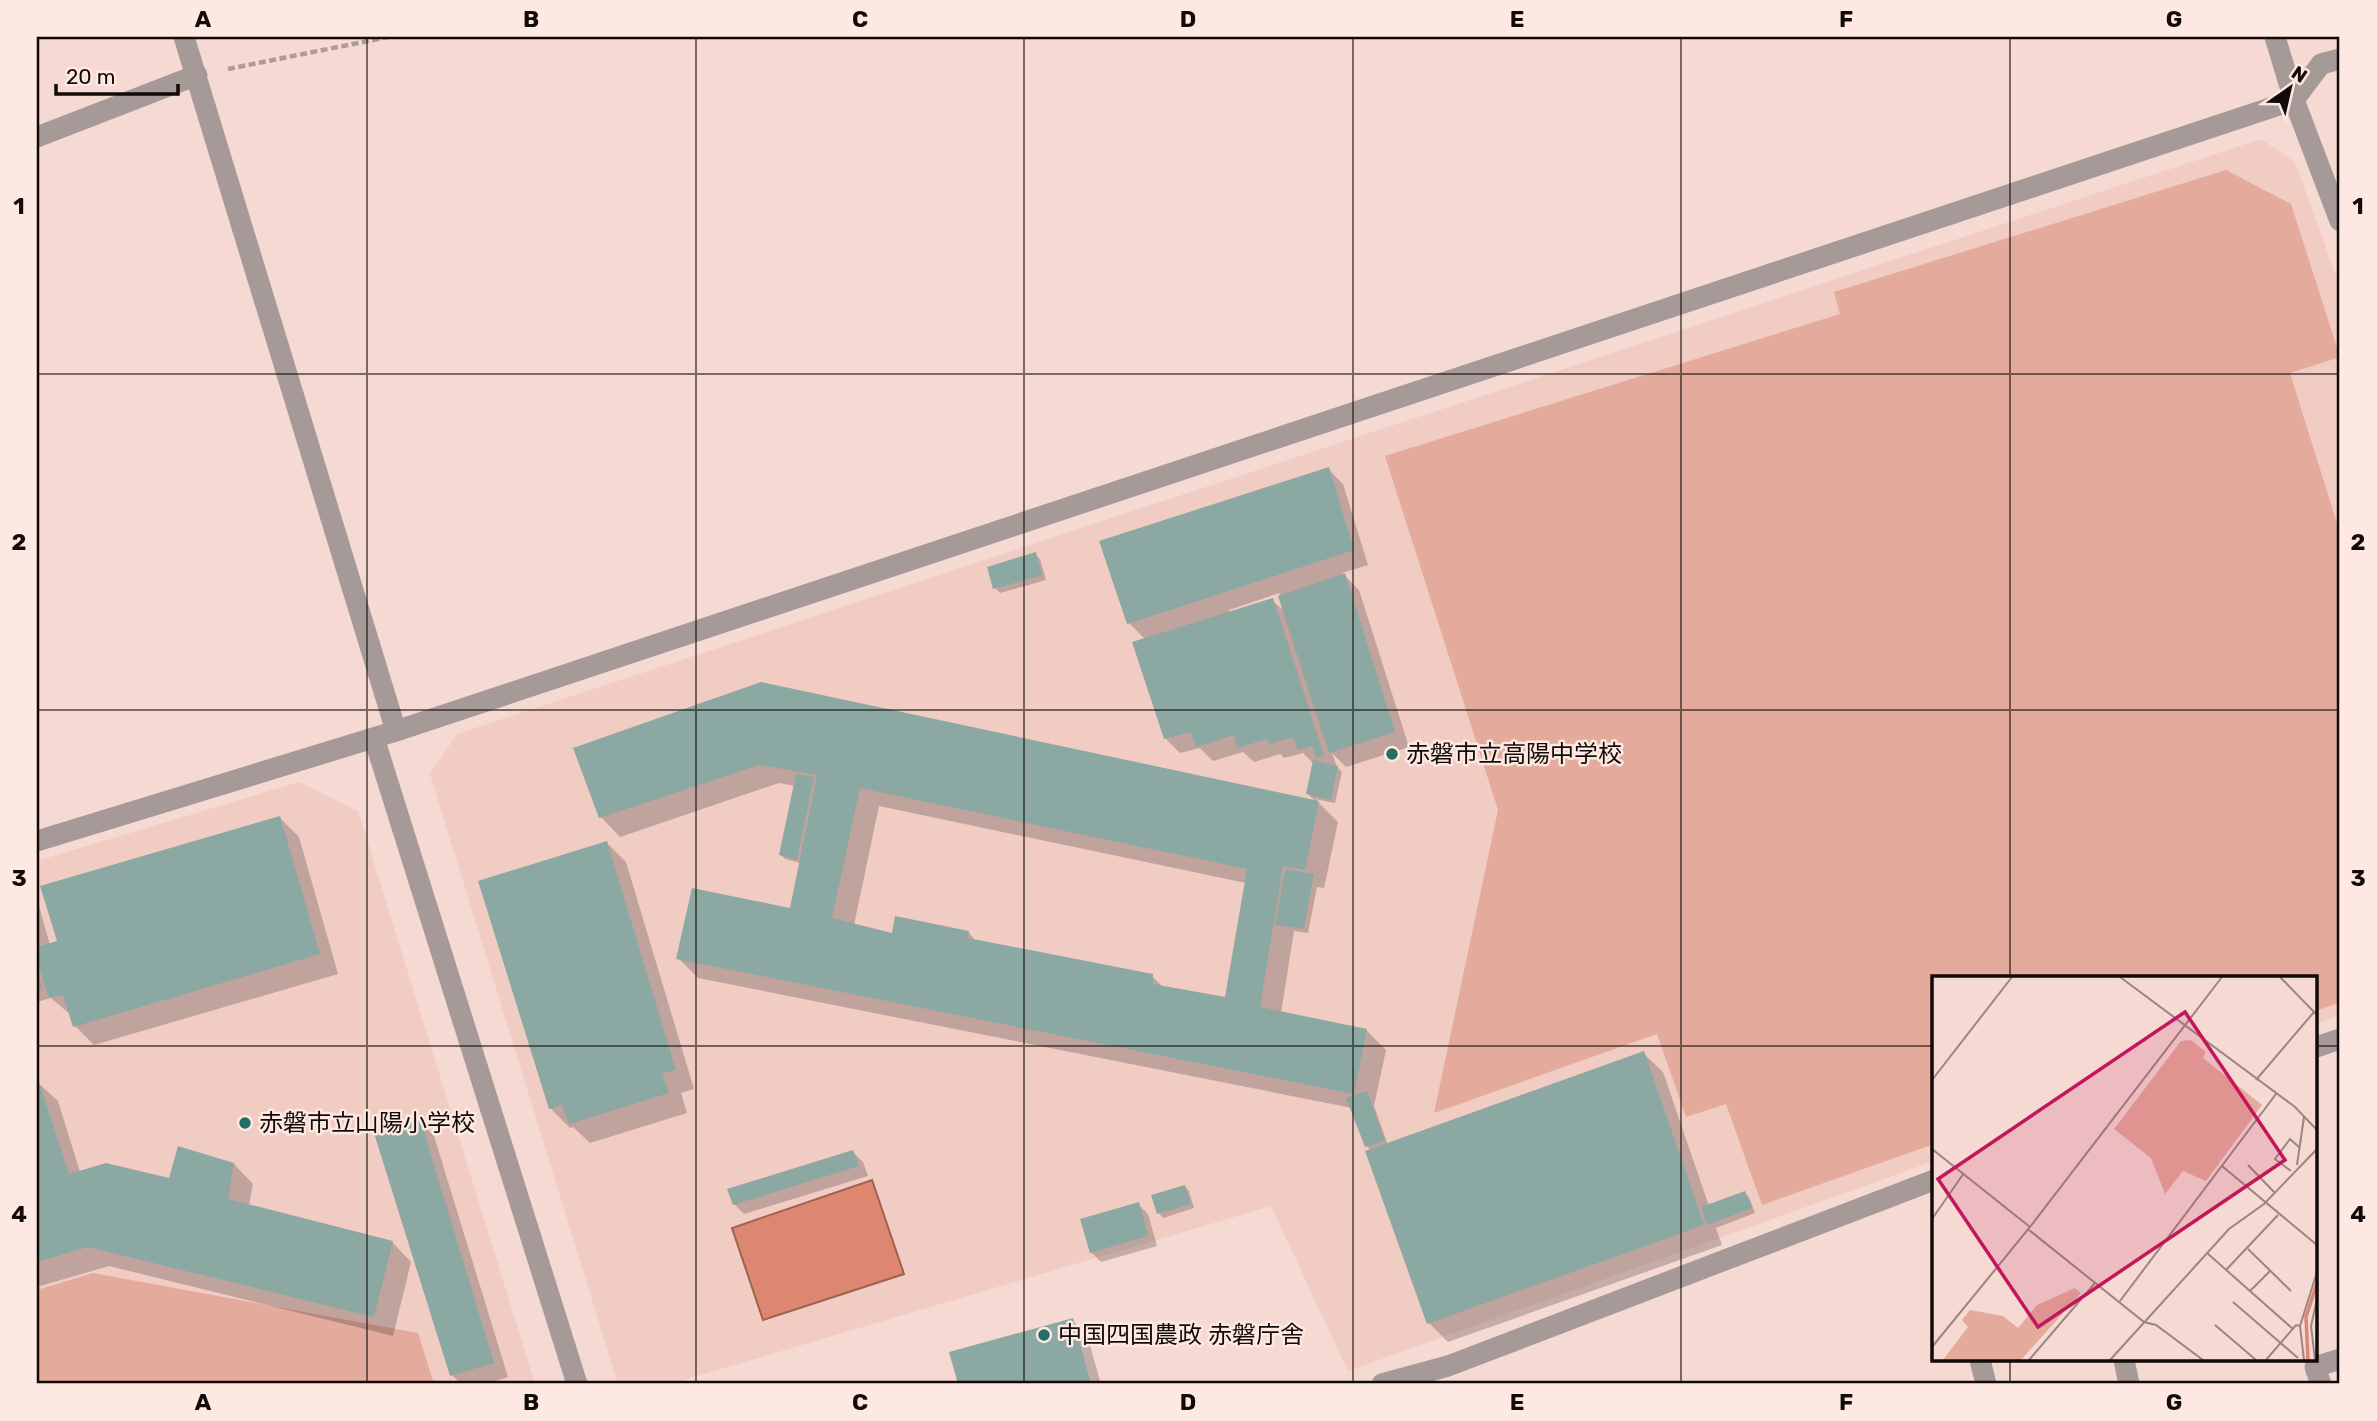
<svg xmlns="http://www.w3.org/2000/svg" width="2377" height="1421" viewBox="0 0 2377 1421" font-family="Rubik,'Noto Sans JP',sans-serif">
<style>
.built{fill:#f0ccc3}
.green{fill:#e4aa9c}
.water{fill:#dd8670;stroke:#a06151;stroke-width:2}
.shadow{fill:#0003;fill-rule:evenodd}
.building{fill:#8ca8a3;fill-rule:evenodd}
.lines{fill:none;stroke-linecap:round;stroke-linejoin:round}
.path{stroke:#b09a94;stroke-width:4.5;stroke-dasharray:7 3.5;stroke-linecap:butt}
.minor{stroke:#a59a97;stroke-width:21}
.grid{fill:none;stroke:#120a08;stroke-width:2;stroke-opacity:0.55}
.poi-dot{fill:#256e65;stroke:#fee8e2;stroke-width:2.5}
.labels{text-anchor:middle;stroke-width:5;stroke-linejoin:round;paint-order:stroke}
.poi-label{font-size:24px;fill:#120a08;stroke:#fee8e2;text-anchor:start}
.inset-river{fill:none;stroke:#dd8670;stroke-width:3.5}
.inset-road{fill:none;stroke:#9a8681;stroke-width:2}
.view{fill:#c2185b;fill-opacity:0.15;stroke:#c2185b;stroke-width:3.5}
.inset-edge{fill:none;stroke:#120a08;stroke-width:3.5}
.neatline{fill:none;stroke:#120a08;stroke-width:2.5}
.grid-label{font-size:23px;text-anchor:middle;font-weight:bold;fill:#120a08}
</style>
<rect width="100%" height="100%" fill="#f5d9d2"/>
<g class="built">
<polygon points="2261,139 2295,162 2340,287 2340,1015 2316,1024 2316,978 1934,978 1934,1161 1348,1371 1271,1206 670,1384 618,1384 430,774 457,734"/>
<polygon points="299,782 358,811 535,1384 37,1384 37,861"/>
</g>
<g class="green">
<polygon points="2226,170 2291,204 2340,357 2290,373 2340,533 2340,1002 2316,1011 2316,978 1934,978 1934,1144 1762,1205 1726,1104 1686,1117 1657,1034 1434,1113 1498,810 1385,456 1840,314 1834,292"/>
<polygon points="93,1273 418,1333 434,1384 37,1384 37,1290"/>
</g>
<polygon class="water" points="872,1180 904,1274 763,1320 732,1228"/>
<g class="shadow">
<path d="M1328,469l15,15 25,81 -26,8 17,17 50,157 -63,20 -14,-14 5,14 5,5 -7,31 -20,-4 23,23 -14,66 -7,-1 -9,46 -14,-2 -13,82 85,17 20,20 -12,56 14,39 255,-92 20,19 46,134 35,-13 5,4 6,16 -39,15 6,17 -274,97 -19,-19 -58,-172 -4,-5 -15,-38 -654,-130 -20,-20 113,-48 10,-47 -16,-4 -4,-4 14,-69 -16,-3 -159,54 -19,-20 -26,-68 741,53 -8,-8 6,-30 -11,-11 -19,5 -4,-4 -26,8 -11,-10 -30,9 -13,-13 -20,5 -15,-15 -19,-98 -17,-17zM1279,593l7,20 -14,-13 -42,13 -1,-3zM879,806l367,77 -20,116 -63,-12 -11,-11 -175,-34 -9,-10 -75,3 -39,-10z"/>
<polygon points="1035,554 1040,559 1046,580 1000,593 995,588"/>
<polygon points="280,818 299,837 338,974 94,1045 75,1026 72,1016 51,998 37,1002 37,963 41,968 37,954 37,899 50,945"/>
<polygon points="607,843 626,862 694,1089 681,1093 687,1113 590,1143 573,1127 570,1128 550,1108"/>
<polygon points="37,1082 58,1101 80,1172 170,1180 234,1164 253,1184 249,1206 392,1242 411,1262 393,1336 109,1266 37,1287"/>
<polygon points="419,1121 434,1136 508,1377 485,1384 461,1384 452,1375"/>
<polygon points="853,1152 863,1162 868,1176 744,1214 734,1204"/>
<polygon points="1185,1187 1189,1191 1194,1208 1163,1218 1159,1213"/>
<polygon points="1138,1204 1148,1214 1157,1246 1101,1262 1091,1252"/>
<polygon points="1072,1320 1087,1335 1101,1384 960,1384 951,1354"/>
</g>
<g class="building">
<polygon points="1329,467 1354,550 1127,624 1099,541"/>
<polygon points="1036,552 1042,575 993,589 987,567"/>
<polygon points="1345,573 1395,732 1329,753 1278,596"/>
<polygon points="1273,598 1324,755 1316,758 1312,746 1298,750 1293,737 1268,744 1267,739 1237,748 1234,735 1196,747 1191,732 1164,739 1132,642"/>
<path d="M761,682l558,119 -14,69 -22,-4 -23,141 107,22 -13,65 -678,-135 16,-71 98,20 27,-133 -58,-10 -160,53 -26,-70zM860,788l387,81 -22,128 -72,-13v-10l-185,-36 1,-7 -74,-15 -3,17 -60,-15z"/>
<polygon points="1313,760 1338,766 1331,800 1306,794"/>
<polygon points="796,774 814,777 797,860 779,855"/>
<polygon points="280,816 320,954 73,1027 63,995 49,998 37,960 37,947 57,941 40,886"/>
<polygon points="607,841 676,1070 662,1073 669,1093 569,1124 562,1105 549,1109 478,881"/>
<polygon points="1285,869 1314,874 1304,929 1275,925"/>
<polygon points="37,972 42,988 37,990"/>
<polygon points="1644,1051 1704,1225 1427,1324 1365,1151"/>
<polygon points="37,1076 69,1174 106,1163 169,1178 178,1146 234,1163 228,1199 393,1241 374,1317 88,1247 37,1262"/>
<polygon points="1367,1091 1385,1141 1365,1147 1346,1098"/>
<polygon points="420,1119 494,1363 450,1376 374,1133"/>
<polygon points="853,1150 859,1166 733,1205 727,1189"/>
<polygon points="1185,1185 1191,1204 1157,1214 1151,1195"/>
<polygon points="1745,1191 1752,1208 1707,1225 1701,1207"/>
<polygon points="1139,1202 1148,1236 1090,1253 1080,1219"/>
<polygon points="1073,1318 1091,1384 958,1384 949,1352"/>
</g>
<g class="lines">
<polyline class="path" points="228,69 388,37"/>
<g class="minor">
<polyline points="184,37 396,731"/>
<polyline points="2275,37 2294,100 2340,221"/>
<polyline points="37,137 197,75"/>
<polyline points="374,738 577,1384"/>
<polyline points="37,841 396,731 2294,100 2321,64 2340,59"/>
<polyline points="2316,1047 2340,1039"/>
<polyline points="1980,1360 1986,1384"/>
<polyline points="2124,1360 2129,1384"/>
<polyline points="1382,1384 1448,1366 1934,1180"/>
<polyline points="2321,1384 2315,1367 2340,1359"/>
</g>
</g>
<path class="grid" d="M367,37v1347M696,37v1347M1024,37v1347M1353,37v1347M1681,37v1347M2010,37v941M37,374h2303M37,710h2303M37,1046h1897M2316,1046h24M2010,1360v24"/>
<g class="poi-dot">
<circle cx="1392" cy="754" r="7"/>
<circle cx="245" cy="1123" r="7"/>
<circle cx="1044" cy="1335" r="7"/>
</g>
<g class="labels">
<g class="poi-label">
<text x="1406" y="762">赤磐市立高陽中学校</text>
<text x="259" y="1131">赤磐市立山陽小学校</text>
<text x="1058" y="1343">中国四国農政 赤磐庁舎</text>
</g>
</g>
<g transform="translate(1932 976)">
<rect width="385" height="385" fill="#f5d9d2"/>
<path d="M259,64l15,12 -3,6 59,47 -56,76 -23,-10 -18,23 -14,-36 -37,-29 67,-88zM143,312l6,5 -60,67h-78l25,-33 -6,-7 8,-10 33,6 15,12 19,-23z" fill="#e4aa9c"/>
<path class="inset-river" d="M376,384l-2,-43 11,-34"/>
<path class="inset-road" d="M188,1l175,130 22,23M348,1l37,38M0,104l80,-103M324,104l58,-68M0,173l98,78M316,189l27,28M365,189l7,-48M290,190l95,79M359,195l-16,-12 15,-20 9,8M0,243l32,-46M97,254l115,92 12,3 47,35M316,273l43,42M275,277l86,76M294,294l52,-55M318,315l20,-20M188,325l156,-207M301,326l65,56M283,349l41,35M0,371l98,-120 192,-250M97,384l66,-77M178,384l119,-131 35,-25 53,-55M334,384l30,-35 4,1M372,384l-4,-34 17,-54M383,384l-4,-34 6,-27"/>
<path class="view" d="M253,36l100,148 -247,167 -100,-148z"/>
<rect width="385" height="385" class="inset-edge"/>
</g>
<rect width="2377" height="1421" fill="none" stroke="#fee8e2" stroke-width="77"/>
<g transform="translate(2290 88) rotate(34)" stroke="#fee8e2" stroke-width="5" paint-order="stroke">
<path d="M0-5L12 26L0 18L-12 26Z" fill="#120a08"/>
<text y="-10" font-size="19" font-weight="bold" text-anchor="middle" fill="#120a08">N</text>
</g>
<path d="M56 84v10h122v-10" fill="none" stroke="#120a08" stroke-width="3.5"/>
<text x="66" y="84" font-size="21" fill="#120a08" stroke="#fee8e2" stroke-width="5" paint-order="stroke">20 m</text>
<rect x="38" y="38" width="2300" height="1344" class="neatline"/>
<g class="grid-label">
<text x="203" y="27">A</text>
<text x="531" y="27">B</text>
<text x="860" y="27">C</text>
<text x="1188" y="27">D</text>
<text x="1517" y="27">E</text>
<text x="1846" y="27">F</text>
<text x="2174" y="27">G</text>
<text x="19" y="214">1</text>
<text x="2358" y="214">1</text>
<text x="19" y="550">2</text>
<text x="2358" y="550">2</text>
<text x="19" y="886">3</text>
<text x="2358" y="886">3</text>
<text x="19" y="1222">4</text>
<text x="2358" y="1222">4</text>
<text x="203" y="1410">A</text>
<text x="531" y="1410">B</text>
<text x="860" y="1410">C</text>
<text x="1188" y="1410">D</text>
<text x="1517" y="1410">E</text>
<text x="1846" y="1410">F</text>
<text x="2174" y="1410">G</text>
</g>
</svg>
